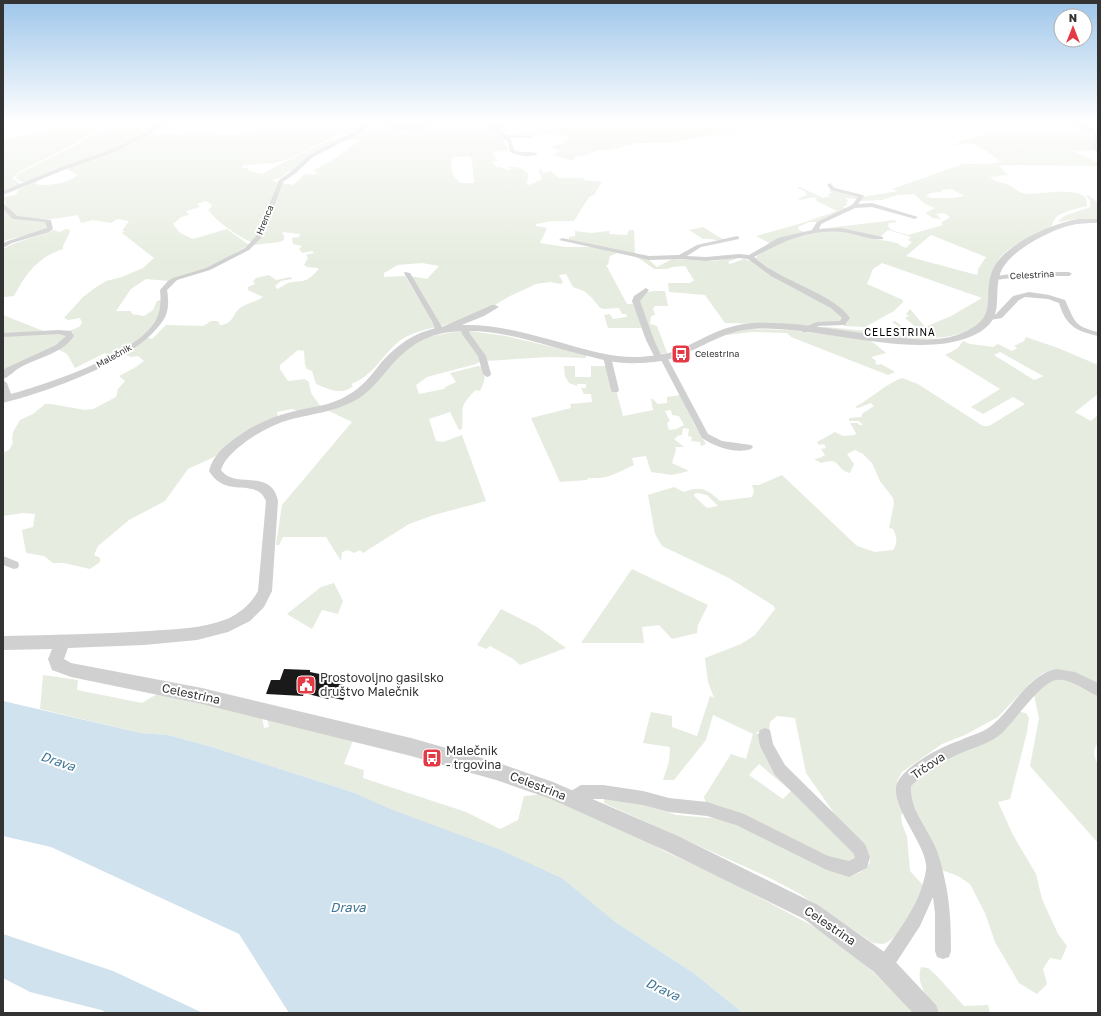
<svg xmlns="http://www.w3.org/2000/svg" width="1101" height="1016" viewBox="0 0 1101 1016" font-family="'Golos Text',sans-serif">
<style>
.green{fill:#e6ecdf;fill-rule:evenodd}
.water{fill:#cfe2ee}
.building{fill:#1a1a1a}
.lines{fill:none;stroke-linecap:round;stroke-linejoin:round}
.minor{fill:#d0d0d0;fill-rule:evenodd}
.tertiary{fill:#d0d0d0;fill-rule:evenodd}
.labels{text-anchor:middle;stroke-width:4;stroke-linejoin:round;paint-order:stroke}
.far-street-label{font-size:9px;fill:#333;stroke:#fff}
.far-poi-label{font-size:9px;fill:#333;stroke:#fff;text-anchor:start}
.far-quarter-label{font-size:10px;letter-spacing:1px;fill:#000;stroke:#fff}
.near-poi-label{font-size:12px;fill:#333;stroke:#fff;text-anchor:start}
.near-street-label{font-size:12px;fill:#333;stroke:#fff}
.near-water-label{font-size:13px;font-style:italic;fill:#3f7597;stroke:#fff}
</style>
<rect width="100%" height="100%" fill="#fff"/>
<g class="green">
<polygon points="17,122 111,122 71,146 19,172 12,178 21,184 3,191 3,140 56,127 59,124 15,127 16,129 3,132 3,130"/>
<polygon points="113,122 168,122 115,149 26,183 21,182 16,178 18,174 74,146"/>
<path d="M204,122h162l-6,8 -8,3 -14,2 -52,25 -13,3 -29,2 -3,3h7l-1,2 15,4c23,-13 51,-26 76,-37l8,-1 -37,19 -16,16 -6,1 -5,5 -10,3 6,2 -19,50 -7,10c-12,-4 -38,-22 -44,-33l3,-1 1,-3 -6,-4 -9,3 3,3 -14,4 3,4 -8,2 -8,7 7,9 13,6 34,-10 22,16 -36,21 -44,15 -23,-2 -15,10 -15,22h15l1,3 12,2 9,-6 4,-9 4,-1c7,24 -31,45 -47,56l-9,-3 -30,15 -8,-14 -9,-5c6,-4 15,-8 15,-15l-4,-3 10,-4 3,-4 -2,-5 -12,2 -4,-2 19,-21 12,-9 11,-7 16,-4 21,-9 11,-10 -32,-25 3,-2h-3l7,-10 -12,-2 -6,4 -18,-3 -12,3 -3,-8 -26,4 -31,-1c-10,-3 -16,-12 -17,-21l12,-2 2,-5 8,-4 -2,-1 14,-4 -3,3c14,3 32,-1 43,-9l-13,-7 37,-12 48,-23 35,1 14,-5 16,5 19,1 10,-2 11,-4 -14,-5 -18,1z"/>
<path d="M380,122h376l-4,3 1,4 -18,1v4l-21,1 -39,7 -38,1 -27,7h-11l-13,5 -9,1 -4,5 -20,-6 7,-4 -11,-4 15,-4 5,-6c-6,-3 -13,0 -18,-3l-18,3v-2l-6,-2 -4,2 -2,2h-14l-5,-1 39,-8 10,1 -3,2h3l4,-4h7l-3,-2 -15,-2 -13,4 -33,5v2l5,4 5,12 -15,2 -1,3h3l-1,2 5,4h-6v3l5,4 3,-2v2h5l-1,2 11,-1 -9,-2c7,-1 16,0 21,7l-1,10 2,1 13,-6 -3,-8 1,-3 4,5 7,-2 8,7h24l1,2 18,2 -8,13 -5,2 -15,24h-22l-16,3v2l11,2 -7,15 25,4h28l27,5 -10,4 -2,9h-2l21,39h6l9,24h-34l-4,-13 6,-1 3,5 14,-2 -1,-3h-4l-3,-6 -14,1 -5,-1 -8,-10 -8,-7 -11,-4 -7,-13 -7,1 4,7 -2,2 -11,-2 -14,2 -28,13 -31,19 -36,10 -7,-9 -24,-41 17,3 12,-13 -17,-3 -24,2 -14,8v4l21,-1 31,51c-13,3 -29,7 -39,16 -18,16 -23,32 -46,41l2,2c-11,10 -25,3 -37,-2l-4,-13 -5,-2 -2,-4 -1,-14 -6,-1 -18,15v4l8,12 17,-2 4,3 2,11 10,14 -23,4 -6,-2 -15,3 1,5 -26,11 -11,6 -27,23 -26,12 -23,32 -36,19 -31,26 -4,9 6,3v4l-10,7 -26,-6h-11l-9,-7 -18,-3 -4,-23 11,-3 2,-13 -12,-1 -20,3v-63l6,-3 4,-7 -1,-4 1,-7 7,-12 13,-6 12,-10h6l34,6 8,-1 23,-12 2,-8 7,-8 -6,-5 17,-9 8,-6 -6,-5 -7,1 -7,-3 22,-17 6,2 14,-14 37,1 8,-5h7l2,4c14,-1 12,-11 20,-17 7,-5 16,-6 23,-11l-15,-7v-3l7,-3 -2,-3 3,-3 13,-3 7,5 15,-3 1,2 -11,2 -6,5 2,3c5,-2 11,-7 15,-7 15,-1 15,-1 26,-12v-2l-11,-1 -3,-2 4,-7 -2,-3 8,-2 -2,-2 -10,2 -3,-4 3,-3 -9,-2 -1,-6 7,-1 1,-3 -18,-2 2,4v4l-4,2 -26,3 8,-10 20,-52 11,2 12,-11 8,1 5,-3 -5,-1 24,-14 23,-17c-17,-2 -35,7 -48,18h-3c21,-17 48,-22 71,-36zM470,156l2,4 2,23h-14l-7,-8 -2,-16 2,-2z"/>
<path d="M1046,122c17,0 32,2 46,10h-2l6,4 -5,10 3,4 -21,1 25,12v3l-93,-1 -6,1 9,9 -18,2c7,6 7,4 16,7 8,2 12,10 22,10 14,0 48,-7 58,4l1,8c-9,2 -18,4 -26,8 -8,3 -7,10 -11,13 -20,13 -49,18 -57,43 -5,13 -1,44 -11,52 -37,31 -122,11 -167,6l11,-1 63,6 12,-5 -9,-6 3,-1 14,10 8,-3 -12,-10 4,-2 -3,-2 4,-5 15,18 26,-11 31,-18 -100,-35 -9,6 -6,15 36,16v2l-9,9 -29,16 -20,-1 -2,-1 5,-3 -2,-6 -85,-50 -6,-8c18,-17 60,-29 84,-27 9,1 17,5 25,6 12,3 24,3 36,7l-1,1 7,3 6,-6 -4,-2 3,-3 -23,-7 -8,7 -61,-8 76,-9 2,2 -8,1 -1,3 3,4 17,5 35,-10 -2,-2 9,-6 -6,-4 -8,1 5,5 -8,-1 -8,-5 10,-5 -10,-4 -11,-10 -17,1 -15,5 -22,1 3,-4 35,-6 -6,-2 71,-25c13,0 25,1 38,-2l-16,-12 -15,-7 -17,3 10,-6 11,-2 12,-5h72l23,-5 -11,-3zM952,189l12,7 -11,2h-23l-4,-3c4,-2 10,-3 15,-3l1,-2zM931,235l55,22 -8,12v3l-1,3 -71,-19z"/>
<path d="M800,187l23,11 7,-2 -3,-2 5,-1 -3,-2 3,-1 26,7v2l-13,-1 3,2 -2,3 2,1 -5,3 4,2 -29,13h-9l-11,5 1,3 6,2 -34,12 -15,-8 43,-12 38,-13 -22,-11 3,-2c-8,-2 -14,3 -21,1l10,-4 -3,-4 -7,-3z"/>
<polygon points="1086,195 1088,195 1096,201 1098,201 1098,219 1075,219 1058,222 1064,216 1090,207 1090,201"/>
<polygon points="3,209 13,218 45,221 47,230 3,241"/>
<path d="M703,227l21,13c-8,1 -13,-2 -21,-1l-14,-9z"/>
<path d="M66,229h3l1,3 -7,14v3c-25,8 -37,24 -49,47l-11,1v-48l10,-5 41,-14 5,2z"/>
<polygon points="629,230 634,230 635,255 569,241 569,237 575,236 575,231 591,233 609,231 610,234 627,235"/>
<polygon points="634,256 648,259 657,267 672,259 713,261 740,257 728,262 730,264 744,259 751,261 762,269 826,304 843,317 843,320 834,324 813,324 799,327 769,324 725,323 705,295 669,292 668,283 690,283 694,280 685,266 672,267 668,269 654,269 643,261"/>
<path d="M665,291l3,15h-13l-2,2 2,7 -4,1 -1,8 7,2 9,24 1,3 -7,1 -3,-2 -19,-53c7,-9 16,-8 27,-8z"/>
<polygon points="3,315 46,332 3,334"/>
<polygon points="746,329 789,330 870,340 886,353 871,357 876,361 875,363 878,365 881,364 895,372 888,375 791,337 787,333 751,332 728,335 725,333"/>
<path d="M460,331l18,20 3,10 -5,3 -49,13 -11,8 3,9 25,-5 1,-2 11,-5 -6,-9 28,-7 4,1c5,8 2,16 -2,24l-4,-1c-18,17 -12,17 -14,39l-3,1 -9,-18 -21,7 7,22 7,1 19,-7 24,66 -52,14 -25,9 -46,29 -3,-3 -6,3 -6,-3 -6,2 -1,9 -15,-24h-43l-4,8h-3l6,-40 70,-83 -23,-11 27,-11 48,-50 23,-13z"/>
<polygon points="469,331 506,336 586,355 586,358 550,357 485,361 468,333"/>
<polygon points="58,333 66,335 67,338 64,343 3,373 3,336"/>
<path d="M1026,337l32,11 40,17v29l-23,18 16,9 7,-6v269l-39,-13 -16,2 -13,10 -32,34 -33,18 -23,9 -40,28 -5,9 3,14 5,15 -4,6 1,8 5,12 3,35 13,14c-7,16 -21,54 -40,59 -3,0 -7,-1 -10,-1l-73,-49 -30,-16 -166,-75v-4l4,-2 46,10 22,8 47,4 122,56c13,0 18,-3 25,-12l-1,-9 -3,-5 -23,-23 -37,-53 -11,-55 -18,-2 -7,6 -1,9 -13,1 98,117 2,14 -12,2 -137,-58 -3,-10 27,-43 15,5 7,-25 -40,-19 -7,25 -32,40h-11l6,-18 1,-15 -27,-4 8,-31 21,4v11l25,9 13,-40 4,2 -6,-16 -3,-24 36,-14 14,-9 20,-26 -1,-3 -45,-28 -67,-32 -7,-12 -7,-39 26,-8 10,5c17,-7 24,-2 36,9l32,-4 2,-6 -2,-6h7l23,-10 75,71 18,6 18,-2c5,-7 4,-13 0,-21l-4,-1 5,-25 -1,-5 -13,-17 -8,-18 -9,-9 -8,-4 -8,4 7,10 -4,9c-16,-4 -8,-16 -29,-10l-7,-4 6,-1 5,-3 -4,-6 5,-1 -2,-4 -5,1 -2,-3 18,-10 8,4 12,-1 1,-2 -6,-10h8l1,2h4l-4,-4h-10v-3l12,-1 2,-4 11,-7 -3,-3 -13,5 -3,-1c15,-8 32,-24 47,-29l16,6 65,42h6l36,-22 -12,-7 -30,17 -12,-7 29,-18 -55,-34 13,-7 5,-7 7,3 23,3 5,-3 14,7 5,-3 -3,-2 10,-5zM1000,352l43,24 -1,1 -8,3 -40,-25zM698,493l9,2 11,11 -11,2 -12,-11 -1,-3zM759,764l32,27 -8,8 -34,-24z"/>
<path d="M564,366h11v11h16v-11h16l9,24 7,26 30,-6 -2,-11h2l5,5 9,-1v-6l13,-2 14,29 12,20 -5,2 -1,-4 -9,-1 1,-4 -4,-1 1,-7 -6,-1 -1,7 -6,1 1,1 -3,2 10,8h-9l1,3 -4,13 17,8 -17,4 -21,-3 -5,-16 -14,2 2,7c-17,8 -28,15 -46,13l-1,2 -27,2 -29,-64 40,-10 -1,-4 22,-2 -1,-8h-7l-3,-6h5v-4h-9v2l-8,-3 -4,-7zM671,410l1,5 7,1 5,9 -8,4 -7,1 -2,-7 3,-2 -5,-10z"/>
<polygon points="632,569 708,605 698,625 697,633 672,639 659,625 642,627 644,643 581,643"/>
<polygon points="334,583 343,601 338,614 322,610 312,629 287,614 321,587"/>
<polygon points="501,609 537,627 566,648 520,665 513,659 490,646 486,649 477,645"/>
<polygon points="43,675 78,680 77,690 142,703 157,694 262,717 264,728 269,727 267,718 353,740 344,764 364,770 363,778 466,812 500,829 518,820 524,796 544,794 625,828 664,851 723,878 811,925 842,945 872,971 915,1013 743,1013 695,974 614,921 355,793 212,747 168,735 141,733 40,709"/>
<path d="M1059,677l39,16v50c-6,7 -4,14 0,21v79l-68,-77 9,-48 -5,-23 8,-9z"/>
<polygon points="1020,712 1026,713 1029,718 1027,732 1010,799 998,802 1013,835 1036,874 1042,899 1058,934 1067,946 1061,960 1050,958 1043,969 1047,984 1037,994 1019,983 995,942 985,913 970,884 958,876 939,869 908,790 911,782"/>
<path d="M921,967l7,1 8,7 28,31 24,-1 2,8h-50c-10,-11 -25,-29 -19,-46z"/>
</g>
<g class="water">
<polygon points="3,701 141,733 168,735 212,747 355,793 390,809 501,850 563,879 614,921 695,974 743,1013 289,1013 239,934 51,847 3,836"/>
<polygon points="3,934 113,971 203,1013 107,1013 101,1010 30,992 3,978"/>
</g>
<polygon class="building" points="284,669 310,670 310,672 339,678 336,683 350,687 343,700 330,697 328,699 304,693 303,696 266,694 271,680 280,680"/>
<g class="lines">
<g class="minor">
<polygon points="167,122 172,122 112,153 66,169 3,195 3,191 62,167 108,151"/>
<path d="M365,122h4l-7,10 -49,25 -17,16 -13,9 -20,54 -14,14 -39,20 -33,10 -10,10c2,11 2,23 -5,32 -28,40 -113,69 -159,81v-23l4,3 4,11c36,-10 127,-40 145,-74 5,-10 5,-19 4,-30l8,-9 5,-3 33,-10 39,-20 12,-13 22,-55 13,-9 17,-16 49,-25z"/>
<path d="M388,122c7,0 13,6 21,6 8,-1 14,-6 21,-6 -10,8 -35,14 -42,0z"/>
<path d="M488,122h7c10,19 19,12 37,14l-2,2h-20l2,4 2,8c8,4 17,0 24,4 -8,4 -20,2 -28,-2l-2,-10 -13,-10 -4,-8z"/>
<path d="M1061,122c13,0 29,0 37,12l-2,13 2,2v4l-7,-6 4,-10c-8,-14 -24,-9 -34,-15z"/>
<path d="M830,183l5,5 28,7 1,1 -6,8 14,-1 46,14 -3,2 -43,-12 -17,1 -34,16 -2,5 22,-1 42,9v2c-14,2 -28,-6 -42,-7 -33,-3 -59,10 -87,25 25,24 80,36 96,61l-5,7h-3l-24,1 -10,6h-6v-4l15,-6 23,-1 2,-3 -11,-10 -60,-32 -23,-17 -9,-1 -33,3 -26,-2 -31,1 -90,-20 3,-2 87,18 30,-1 18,-10 40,-9 2,1v2l-38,8 -14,9 19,1 33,-3 10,1 29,-17 34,-8 5,-8 35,-17 6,-8 -27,-7 -4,-5z"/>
<polygon points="3,203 17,216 51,220 53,229 49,232 12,243 3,248 3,243 8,241 47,228 45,222 13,219 3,209"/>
<polygon points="405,272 410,273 442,327 492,305 495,305 499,307 484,316 442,333 436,333 433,323 404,273"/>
<polygon points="1028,272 1069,272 1072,274 1069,276 1028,276 995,280 992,278 995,276"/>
<path d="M646,288l3,2 -9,11 14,39 7,15 6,2 41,77 14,7 29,4 2,2 -2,2c-15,5 -36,-2 -49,-11l-41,-78h-5l-10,-20 -14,-39 2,-5z"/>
<path d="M1029,292l20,3 16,5c10,21 8,26 33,32v4c-22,-5 -32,-10 -39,-33l-11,-4 -23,-2 -6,3 -17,18 -12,2 -4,-2 10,-4 17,-18z"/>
<polygon points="461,326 467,326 470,334 486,356 491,374 490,376 487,377 483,374 478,356 462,334 460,328"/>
<path d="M59,330l12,1 3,5c-12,18 -35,21 -53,31 -6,3 -12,10 -18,12v-8l3,-3 50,-23 10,-9 -7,-2 -56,3v-4z"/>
<polygon points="604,355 610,355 611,357 619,390 618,392 612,392 611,390 603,357"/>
<polygon points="3,556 18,562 19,565 18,568 14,569 3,565"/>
<path d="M1056,669l19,3 23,11v13c-13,-5 -27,-18 -42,-16 -16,3 -41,41 -54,53 -11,10 -27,14 -41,20 -19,8 -36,19 -50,33 -2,23 18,44 26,65 12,37 14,62 14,100l-2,6 -6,2 -6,-2 -2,-6v-38l-2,-16 -13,29 -30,46 -6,2 -6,-2 -2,-6 2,-6c19,-27 43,-56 48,-90 4,-24 -44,-70 -26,-92 13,-17 41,-31 61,-38 10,-5 21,-7 30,-14 23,-18 34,-49 65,-57z"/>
<polygon points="765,728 770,730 773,744 785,765 865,844 870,857 867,868 849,877 827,870 736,825 707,816 669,812 643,805 603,799 583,799 571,806 566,804 564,799 566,794 581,785 603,785 643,791 669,798 707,802 744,814 828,856 849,861 855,858 854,854 775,775 760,746 758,735 760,730"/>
</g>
<path class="tertiary" d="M1079,219h19v4c-10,0 -20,0 -30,3 -21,6 -61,26 -68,48 -7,22 5,43 -20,58 -55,33 -163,-8 -228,-3 -27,2 -47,17 -71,26 -13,6 -29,8 -44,8 -15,1 -30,-2 -45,-6 -42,-9 -83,-27 -127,-26 -39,1 -57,14 -81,43 -10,12 -20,23 -34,29 -18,9 -38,11 -58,16 -19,5 -37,15 -53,28 -8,7 -15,13 -18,23 12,17 39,3 52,19 3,4 4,8 5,12l-6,90 -8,16 -14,14 -22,11 -31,8 -53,5 -76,3 -4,11 7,4 131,25 209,50 85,24 57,20 125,54 140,69 72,51 46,49 3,8h-26l-39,-41 -70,-53 -140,-69 -113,-51 -55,-19 -85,-24 -209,-52 -131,-27 -19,-7 -4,-11 4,-10 -49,1v-14c49,-1 97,-2 146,-5 25,-2 53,-2 78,-12 13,-6 24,-15 31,-28l8,-90c-11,-25 -40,-1 -57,-30 3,-12 10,-20 20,-28 18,-15 39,-25 62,-31 19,-5 40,-6 57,-17 13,-7 23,-19 32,-31 24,-27 46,-38 83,-39 35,-1 70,10 103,19 24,7 49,14 74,13 9,-1 20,-2 29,-4 31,-10 49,-28 85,-30 50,-2 99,11 149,15 19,2 41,3 59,-5 40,-16 18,-37 32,-66 11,-23 61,-45 85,-48z"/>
</g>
<linearGradient id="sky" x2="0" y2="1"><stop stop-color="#9ec6ea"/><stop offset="0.46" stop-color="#fff"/><stop offset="1" stop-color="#fff" stop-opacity="0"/></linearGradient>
<rect width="1101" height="264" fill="url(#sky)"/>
<defs>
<symbol id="bus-square" viewBox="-11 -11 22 22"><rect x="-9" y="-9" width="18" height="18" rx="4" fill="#e63946" stroke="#fff"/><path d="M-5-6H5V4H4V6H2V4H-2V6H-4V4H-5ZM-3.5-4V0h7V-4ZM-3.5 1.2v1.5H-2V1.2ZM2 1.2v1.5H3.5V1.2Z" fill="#fff"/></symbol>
<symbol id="civic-square" viewBox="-11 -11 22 22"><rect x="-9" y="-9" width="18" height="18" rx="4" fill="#e63946" stroke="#fff"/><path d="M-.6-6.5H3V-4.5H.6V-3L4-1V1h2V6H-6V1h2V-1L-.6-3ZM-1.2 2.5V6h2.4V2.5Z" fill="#fff"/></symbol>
</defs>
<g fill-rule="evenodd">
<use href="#bus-square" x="670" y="343" width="22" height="22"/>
<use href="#civic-square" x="295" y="674" width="22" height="22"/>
<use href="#bus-square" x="421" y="747" width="22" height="22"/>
</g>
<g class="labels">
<g class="far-street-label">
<text transform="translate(265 220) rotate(-68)" y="3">Hrenca</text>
<text transform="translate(1032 275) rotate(-3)" y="3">Celestrina</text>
<text transform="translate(114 356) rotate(-29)" y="3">Malečnik</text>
</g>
<g class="far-poi-label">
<text x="695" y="357">Celestrina</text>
</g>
<g class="far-quarter-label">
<text x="900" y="336">CELESTRINA</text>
</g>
<g class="near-poi-label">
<text x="320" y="682">Prostovoljno gasilsko<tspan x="320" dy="14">društvo Malečnik</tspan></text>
<text x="446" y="755">Malečnik<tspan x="446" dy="14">- trgovina</tspan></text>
</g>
<g class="near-street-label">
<text transform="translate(191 694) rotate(12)" y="4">Celestrina</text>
<text transform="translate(928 766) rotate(-34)" y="4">Trčova</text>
<text transform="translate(538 786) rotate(21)" y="4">Celestrina</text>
<text transform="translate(830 926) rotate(34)" y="4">Celestrina</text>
</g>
<g class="near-water-label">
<text transform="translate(58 761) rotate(19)" y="5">Drava</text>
<text x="348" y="912">Drava</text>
<text transform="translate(663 989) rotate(25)" y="5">Drava</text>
</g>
</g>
<rect width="1101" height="1016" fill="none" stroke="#333333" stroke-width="8"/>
<g transform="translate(1073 28)"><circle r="19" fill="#ffffff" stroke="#adadad"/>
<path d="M0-3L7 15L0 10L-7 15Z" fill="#e63946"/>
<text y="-6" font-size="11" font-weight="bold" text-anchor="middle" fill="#333333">N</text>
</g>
</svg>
